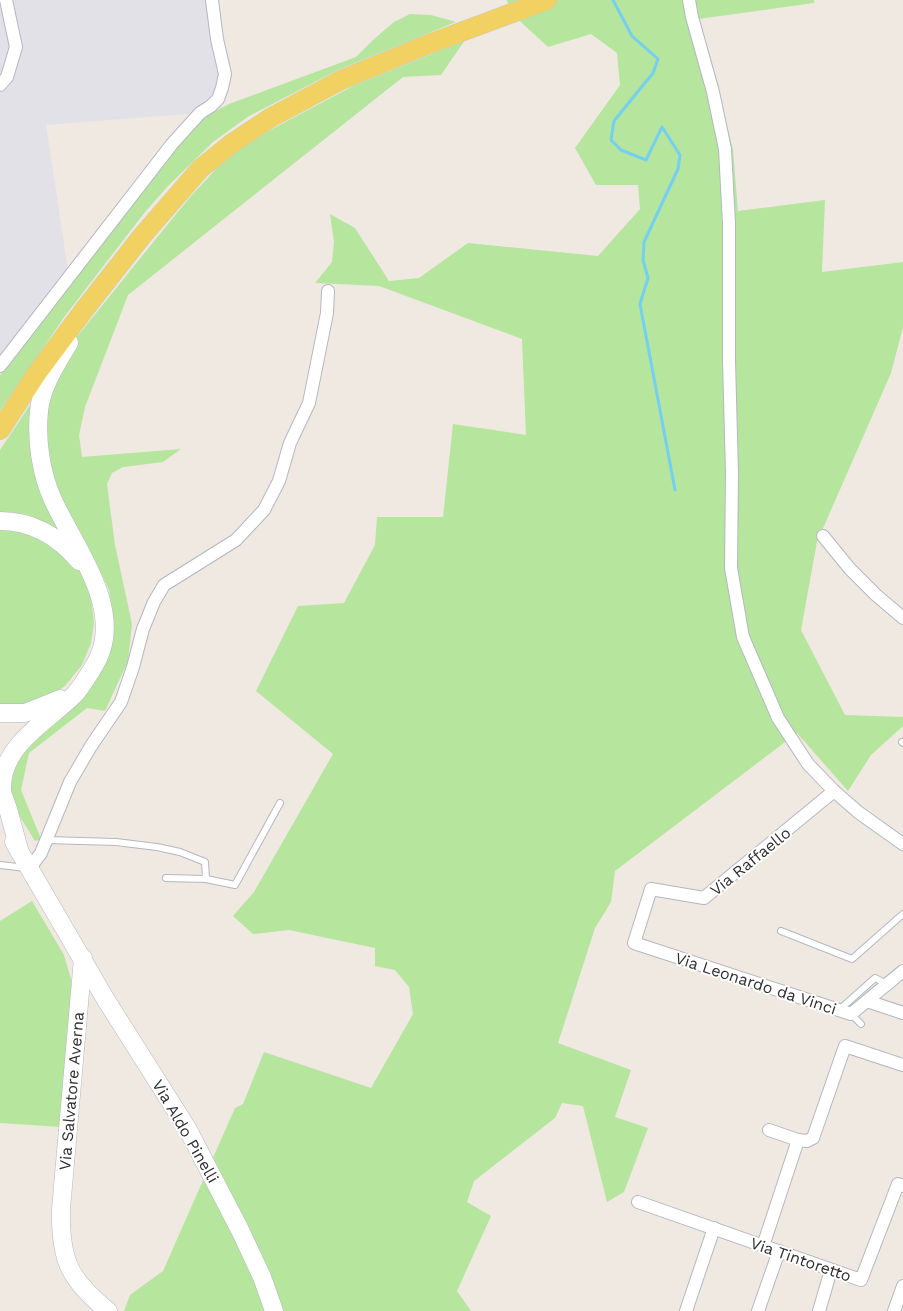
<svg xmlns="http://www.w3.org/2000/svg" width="903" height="1311" viewBox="0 0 903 1311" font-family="'Work Sans',sans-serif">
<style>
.industrial{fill:#e3e1e8}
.green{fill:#b6e59e}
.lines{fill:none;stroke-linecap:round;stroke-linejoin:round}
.stream{stroke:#75cff0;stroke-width:3}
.lane-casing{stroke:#b4b7c1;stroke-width:8}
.street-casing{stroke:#b4b7c1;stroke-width:14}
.secondary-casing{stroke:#b4b7c1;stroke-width:19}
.primary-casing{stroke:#c9c9c9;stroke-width:20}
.lane{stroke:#fff;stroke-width:6}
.street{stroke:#fff;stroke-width:12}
.secondary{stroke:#fff;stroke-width:18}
.primary{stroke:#f2d163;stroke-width:19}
.labels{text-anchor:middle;stroke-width:4;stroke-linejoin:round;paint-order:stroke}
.street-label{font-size:16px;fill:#2e2e2e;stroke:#fff}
</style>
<rect width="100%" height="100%" fill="#efe9e1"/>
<polygon class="industrial" points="0,0 212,0 222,88 200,113 46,125 69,277 0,366"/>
<g class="green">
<polygon points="506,0 814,0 814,3 698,19 715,77 733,150 738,211 825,200 822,272 903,262 903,327 891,373 817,542 801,630 845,715 903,717 903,726 871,755 848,791 797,733 615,871 611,902 595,928 558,1043 631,1070 615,1117 648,1128 624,1192 607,1202 583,1106 562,1103 555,1118 474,1181 467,1202 491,1216 457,1291 471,1311 124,1311 130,1295 163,1271 235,1108 243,1104 264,1052 371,1088 413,1014 409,987 395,970 375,966 375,948 289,930 253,934 233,916 254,892 333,754 256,691 298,606 344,603 375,545 377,517 443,517 453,424 526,435 522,339 379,286 315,283 332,262 334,242 330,214 355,228 389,281 419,278 468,243 598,256 640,209 638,185 596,185 575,148 620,85 617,53 591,34 548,47 521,22"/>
<polygon points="410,14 431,15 456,22 338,70 249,116 213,142 168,186 145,212 65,316 0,411 0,375 191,129 206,116 229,104 356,57 374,39 394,22"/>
<polygon points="465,40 441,75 403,77 128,295 85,407 79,435 82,457 181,449 163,462 123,467 112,473 107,484 115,545 132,624 128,661 105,711 87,708 29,753 21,790 41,839 35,841 14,807 8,777 18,753 88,691 103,668 110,647 112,618 109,590 95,560 68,518 46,463 45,430 49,399 56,373 76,338 142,256 190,197 217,168 240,149 272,129 353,86"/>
<polygon points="30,405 32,406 64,535 0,515 0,450"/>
<polygon points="0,526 18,526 63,551 81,573 91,597 94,623 91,643 82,665 65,686 46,699 27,705 0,706"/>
<polygon points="32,901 64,955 71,979 71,1010 62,1127 0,1123 0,921"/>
</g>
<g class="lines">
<polyline class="stream" points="613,0 632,36 658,59 653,73 614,121 611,140 621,150 646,160 662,127 680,155 678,169 644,242 643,260 648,278 640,304 675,490"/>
<defs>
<g id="lane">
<polyline points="902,742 903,743"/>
<polyline points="46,840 116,842 157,847 180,852 205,862 206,879"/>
<polyline points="0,865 26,868"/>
<polyline points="166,878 206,879 235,885 280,803"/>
<polyline points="781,931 852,959 903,914"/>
<polyline points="839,1010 875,978 887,984"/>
<polyline points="851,1014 861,1024"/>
</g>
<g id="street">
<polyline points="689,0 692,17 713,92 725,149 729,224 729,361 732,473 731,568 743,637 778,718 808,764 834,791 858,812 903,844"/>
<polyline points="0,85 7,77 16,47 6,0"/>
<polyline points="0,366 172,144 200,113 211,106 218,99 222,88 225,74 217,39 212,0"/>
<polyline points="823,536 850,569 876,595 903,618"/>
<polyline points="834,791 704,898 651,889 634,943 851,1014 903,971"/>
<polyline points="30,868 41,853 70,782 91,746 121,702 133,667 143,629 154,602 164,585 236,540 264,510 279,481 290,443 309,403 327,313 328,291"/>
<polyline points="867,1001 903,1013"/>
<polyline points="769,1130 798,1140"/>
<polyline points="638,1202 861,1280 898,1184 903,1186"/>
<polyline points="763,1246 798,1140 807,1141 813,1138 845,1046 903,1065"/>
<polyline points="686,1311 714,1228"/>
<polyline points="758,1311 779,1251"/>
<polyline points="819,1311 831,1270"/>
<polyline points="894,1311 903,1286"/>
</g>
<g id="secondary">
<path d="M0,521c33,0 58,15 79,40"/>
<polyline points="0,713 25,713 60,699"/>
<polyline points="14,842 106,1000 187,1128 240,1230 262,1277 274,1311"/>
<path d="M20,853c-4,-15 -8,-29 -12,-44 -2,-6 -5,-12 -6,-18 -2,-46 45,-69 72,-96 6,-6 23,-32 26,-41 20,-51 -27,-110 -47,-154 -12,-26 -17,-60 -14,-89 2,-24 18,-48 30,-68"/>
<path d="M83,958l-22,251c-1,49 7,70 47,102"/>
</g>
<polyline id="primary" points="0,430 37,373 84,310 142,236 200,169 231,144 270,118 341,80 426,45 547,0"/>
</defs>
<use href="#lane" class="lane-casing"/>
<use href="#street" class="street-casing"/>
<use href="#secondary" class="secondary-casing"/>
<use href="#primary" class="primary-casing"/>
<use href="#lane" class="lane"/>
<use href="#street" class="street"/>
<use href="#secondary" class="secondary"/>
<use href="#primary" class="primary"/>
</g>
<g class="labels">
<g class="street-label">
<text transform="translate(750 861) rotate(-39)" y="6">Via Raffaello</text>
<text transform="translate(756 983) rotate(18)" y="6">Via Leonardo da Vinci</text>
<text transform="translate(71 1091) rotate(-85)" y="6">Via Salvatore Averna</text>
<text transform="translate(186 1131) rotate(60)" y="6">Via Aldo Pinelli</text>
<text transform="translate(801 1259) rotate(19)" y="6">Via Tintoretto</text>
</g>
</g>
</svg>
